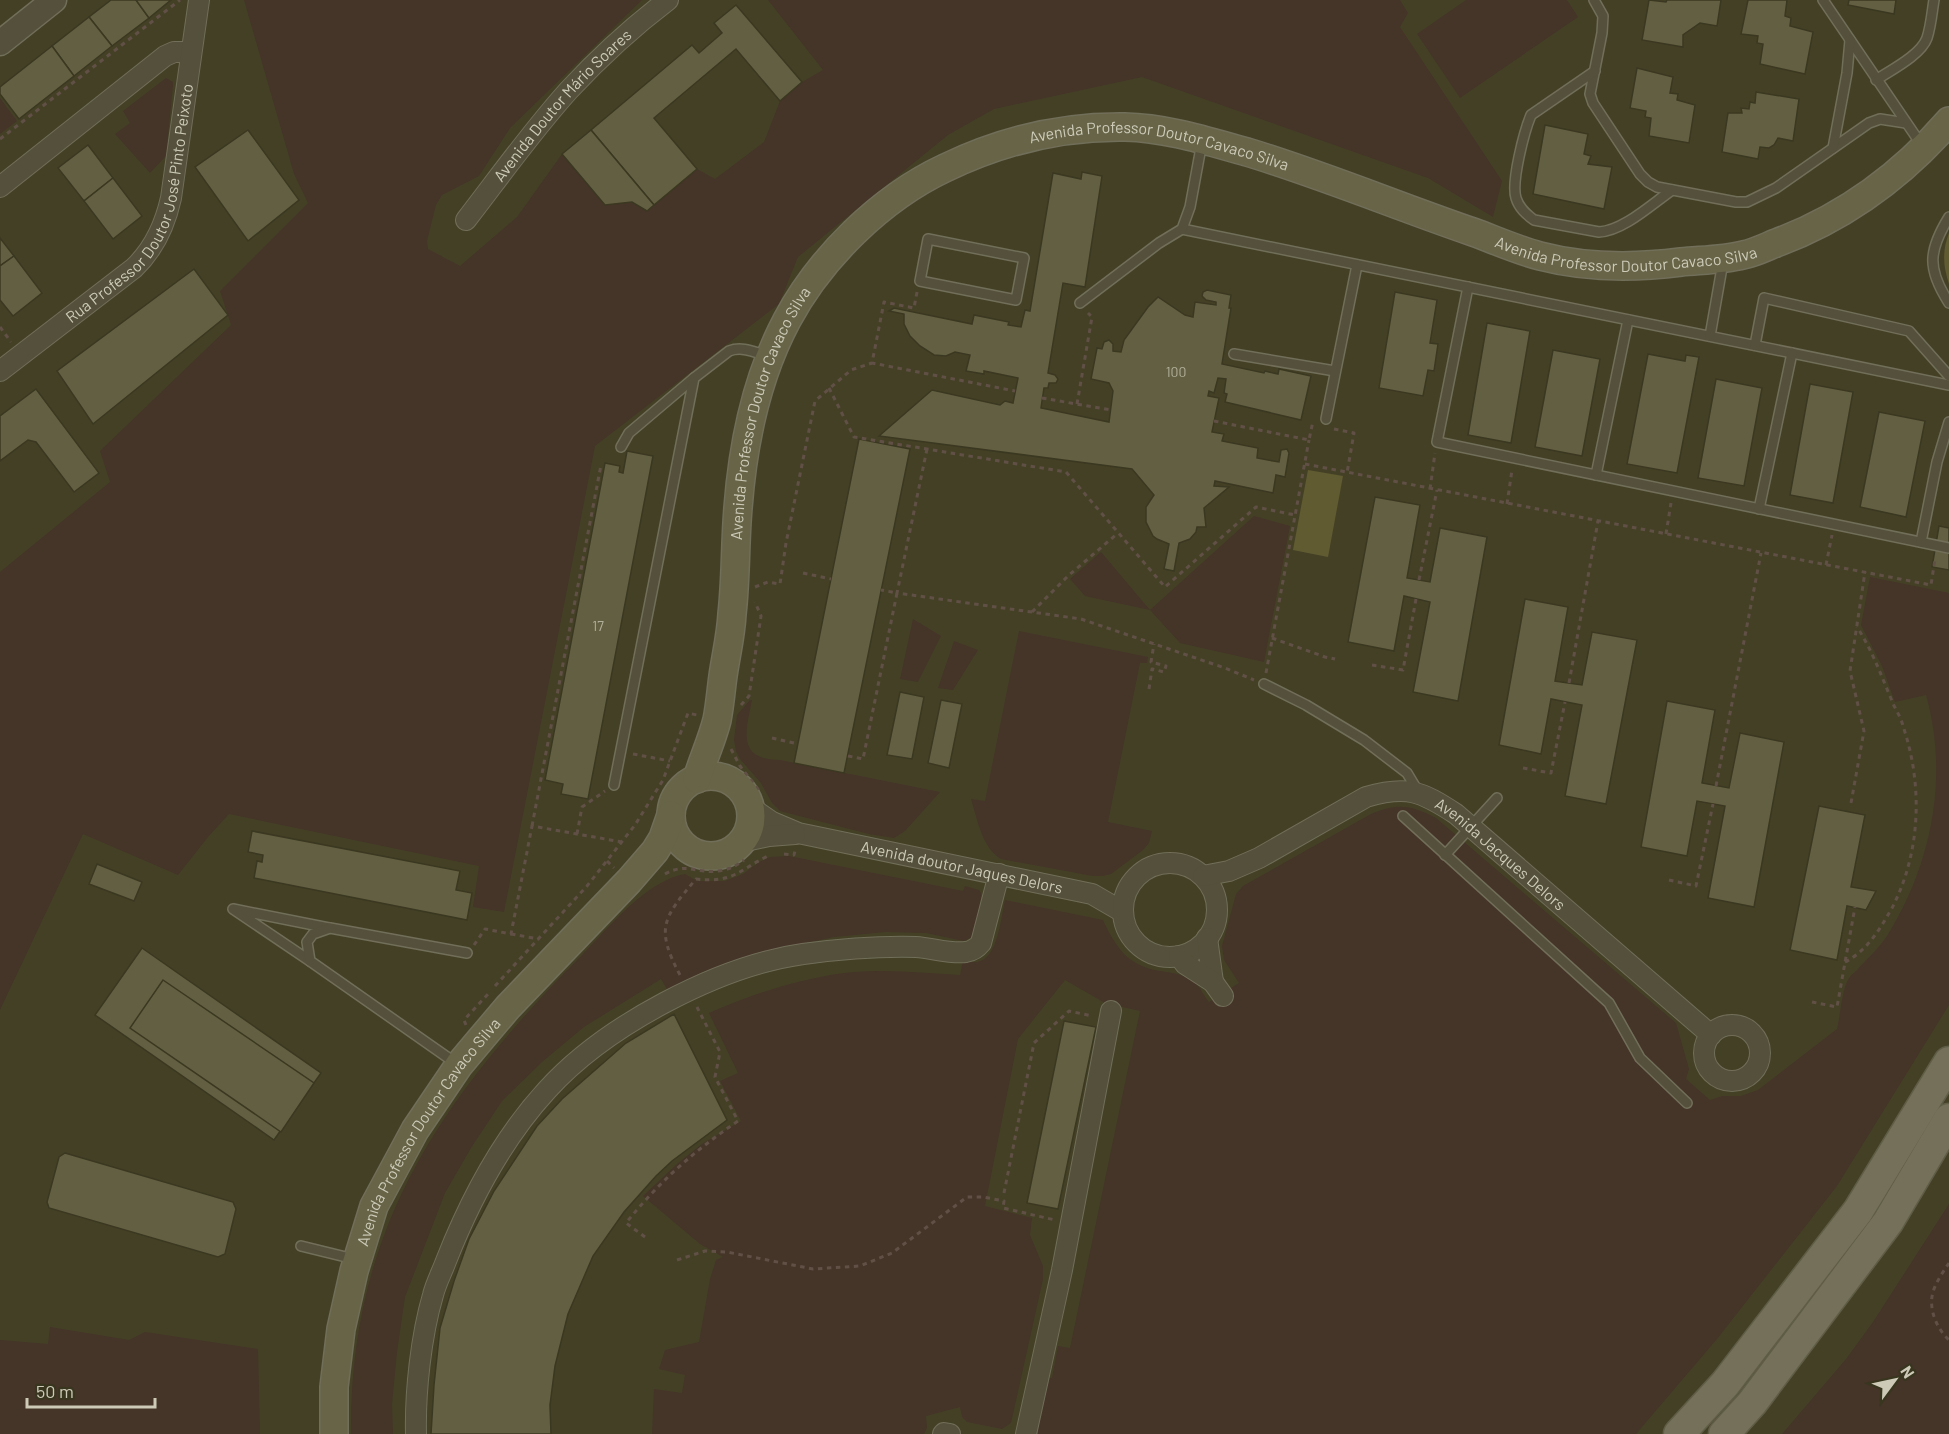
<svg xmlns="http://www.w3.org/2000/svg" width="1949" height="1434" viewBox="0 0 1949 1434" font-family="Barlow,sans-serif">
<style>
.green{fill:#453428}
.water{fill:#615b31}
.building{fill:#635f42;stroke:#3b3821;stroke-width:1.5}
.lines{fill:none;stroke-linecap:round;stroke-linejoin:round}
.service-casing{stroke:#716e59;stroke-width:12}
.minor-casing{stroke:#716e59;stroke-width:22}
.tertiary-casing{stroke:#716e59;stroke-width:27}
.secondary-casing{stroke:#716e59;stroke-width:30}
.primary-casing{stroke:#605d47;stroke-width:33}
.path{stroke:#615046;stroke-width:3;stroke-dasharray:4.5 4.5;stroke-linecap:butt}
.service{stroke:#54503b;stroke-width:9}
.minor{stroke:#54503b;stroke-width:20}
.tertiary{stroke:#54503b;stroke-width:24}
.secondary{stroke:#676448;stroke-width:27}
.primary{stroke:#747059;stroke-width:30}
.labels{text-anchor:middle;stroke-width:6;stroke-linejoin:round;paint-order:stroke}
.number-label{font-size:14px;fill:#b2b09a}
.street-label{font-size:16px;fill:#cdcbb8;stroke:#39361f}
</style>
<rect width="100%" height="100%" fill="#444026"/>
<g class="green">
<polygon points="244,0 642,0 510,128 479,176 442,195 436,205 427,241 428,249 460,266 517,217 562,154 605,205 632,202 647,211 697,169 715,179 764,142 780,101 802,82 823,70 768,0 1400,0 1408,13 1400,27 1502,181 1493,217 1428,178 1142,77 994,109 948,135 798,257 779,304 595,446 504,912 473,907 479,866 229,814 208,837 178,875 83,834 0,1010 0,572 110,482 100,451 231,325 220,291 308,203 294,174"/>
<polygon points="1466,0 1567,0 1578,17 1460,98 1417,34"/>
<polygon points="166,78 173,82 173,85 166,156 150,173 115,134 130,123 123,111"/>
<polygon points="0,98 17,121 0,134"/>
<polygon points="1254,516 1290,526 1264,662 1180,643 1150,610 1085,596 1070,579 1101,552 1150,610"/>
<path d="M1870,577l79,16v412l-112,181 -120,153 -81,95h-598l-2,-11 10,-46 6,1 6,-32 12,2 70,-337 -35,-8 -40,-23 -47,59 -33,167 47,12 -2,17 13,31v13l-32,144 -9,6 -35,-7 -5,-5 -2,-10 -34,9 1,12 -3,6h-272l2,-45 28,4 3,-18 -26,-6 6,-19 34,-8 11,-63 6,-19 7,-3 -23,-13 -57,-48 34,-32 25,-20 39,-23 -21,-40 18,-8 -29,-60c46,-20 95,-36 145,-41 35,-3 71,1 106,3l3,-14c4,0 10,2 14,1 21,-3 24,-45 28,-62l98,20c13,28 25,46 57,51 13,2 25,3 35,12 6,5 9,13 14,19l30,-19 -15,-23 -2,-14 14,-52 7,-8 128,-72c27,-11 39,-9 65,4l240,205 13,46 -3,10 24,21 12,-4h19l17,-6 79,-61c3,-12 5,-39 11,-49 1,-3 6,-7 9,-10 10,-11 22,-22 30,-34 45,-72 62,-160 39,-241l-31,7 -13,-36 -21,-41z"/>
<polygon points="913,619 941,636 918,682 900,679"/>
<path d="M1019,631l129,26 -1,6h-7l-32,159 44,9 -3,12 -6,7 -32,24 -9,2h-9l-92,-17c-19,-11 -24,-41 -30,-60l14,2z"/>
<polygon points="954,641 978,650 953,690 938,688"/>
<path d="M750,700h2c-6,30 -16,60 28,60l160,32 -35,39 -11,7 -25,-4 -89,-23 -8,-8 -11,-20 -21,-24 -4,-8 -2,-11 3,-25z"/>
<path d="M789,856l174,35 2,-5 14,4 2,3v5l-7,34 -4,6 -6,3 -38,-8 -41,-1 -51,5 -32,7 -102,29 -32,18 -7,-12 -77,48 -42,35 -40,39 -31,47 -26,45 -40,104 -8,55 -5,52 1,30h-42c-2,-207 92,-338 232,-480 26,-27 63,-73 102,-80l12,7h28l18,-7 16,-12 11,-5z"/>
<polygon points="1949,1204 1949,1434 1782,1434 1846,1359 1873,1322"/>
<polygon points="50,1327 129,1340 145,1332 258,1349 260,1434 0,1434 0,1340 48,1344"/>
</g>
<g class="water">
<path d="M1949,233v51c-6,-18 -7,-33 0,-51z"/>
<polygon points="1308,470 1343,476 1328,557 1293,550"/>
</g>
<g class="building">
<polygon points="111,0 136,0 149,18 112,46 89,17"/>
<polygon points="136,0 171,0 149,18"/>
<polygon points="1649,0 1666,2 1667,0 1721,0 1717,26 1700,23 1683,35 1683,47 1642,40"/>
<polygon points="1748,0 1787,0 1785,16 1791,18 1790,26 1813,32 1805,74 1760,64 1763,44 1757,43 1758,36 1741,34"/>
<polygon points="1849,0 1896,0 1894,14 1848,5"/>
<polygon points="736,5 802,82 780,101 736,49 654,118 697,169 654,205 591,130 692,45 699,53 722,33 714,23"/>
<polygon points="89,17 112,46 74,76 52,46"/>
<polygon points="52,46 74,76 19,119 0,94 0,87"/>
<polygon points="1637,68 1673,77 1670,93 1678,94 1677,100 1695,105 1689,143 1649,136 1651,118 1645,117 1646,111 1630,108"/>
<polygon points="1756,92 1799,99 1793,141 1778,138 1774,145 1769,148 1760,147 1758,159 1722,152 1728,113 1742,113 1741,108 1749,109 1750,102 1755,103"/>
<polygon points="1545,125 1588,134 1584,154 1591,156 1588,164 1612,167 1604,209 1533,194"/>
<polygon points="248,130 299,200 248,241 195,167"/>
<polygon points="591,130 654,205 647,211 632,202 605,205 562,154"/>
<polygon points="88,145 113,178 84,201 58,168"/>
<polygon points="1082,172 1102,176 1085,287 1063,283 1048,373 1055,375 1058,379 1056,383 1049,383 1048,388 1044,388 1041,408 1109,422 1113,391 1109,383 1091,379 1097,348 1102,349 1104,342 1109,340 1113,344 1113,351 1121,352 1124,340 1148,307 1158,297 1185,315 1193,317 1195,302 1216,305 1216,302 1206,300 1202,296 1203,292 1207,290 1231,295 1229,308 1231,308 1222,364 1264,373 1265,371 1278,374 1279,369 1311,376 1301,420 1225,402 1227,394 1224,393 1226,379 1218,378 1214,393 1209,391 1208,396 1219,398 1212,432 1224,434 1222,441 1258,448 1257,458 1279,462 1281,450 1287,449 1289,453 1285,477 1276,475 1273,493 1215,481 1214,486 1229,487 1204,508 1206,527 1197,527 1196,532 1190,539 1179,543 1174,571 1164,569 1169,544 1157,539 1153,536 1146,522 1146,507 1154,495 1132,469 879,436 932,390 1000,405 1005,401 1013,403 1018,378 984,371 984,374 966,371 970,355 955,352 946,356 934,355 920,346 910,336 904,324 904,314 889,311 894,308 972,324 974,315 1009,322 1008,325 1021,327 1025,310 1030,311 1053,173 1081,179"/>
<polygon points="113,178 142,216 113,239 84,201"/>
<polygon points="0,238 14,256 0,266"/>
<polygon points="14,256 42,293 13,316 0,300 0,266"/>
<polygon points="194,269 228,315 93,424 57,371"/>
<polygon points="1395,292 1437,300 1430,343 1438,344 1434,371 1428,370 1423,396 1379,388"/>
<polygon points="1487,323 1530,331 1511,443 1468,435"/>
<polygon points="1553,350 1600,359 1582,456 1535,447"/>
<polygon points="1648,354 1685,361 1686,355 1699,357 1677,473 1627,464"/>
<polygon points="1716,379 1762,388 1744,486 1698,478"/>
<polygon points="1810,384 1853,392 1833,503 1790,495"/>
<polygon points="36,389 99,473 74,492 36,442 28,440 0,461 0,416"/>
<polygon points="1879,412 1925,421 1906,517 1860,507"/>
<polygon points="859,439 910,449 844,773 794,763"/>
<polygon points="627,451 653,456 588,799 561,794 563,784 545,780 605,463 620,466 619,472 623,473"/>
<polygon points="1375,497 1420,505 1407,578 1430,582 1440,528 1487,537 1458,701 1413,692 1430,602 1404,596 1394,651 1348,642"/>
<polygon points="1939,526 1949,528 1949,570 1932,567"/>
<polygon points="1525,599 1568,607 1555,681 1582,685 1592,632 1637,640 1606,804 1565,796 1582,705 1551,699 1541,754 1499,745"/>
<polygon points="900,692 924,697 912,759 887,755"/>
<polygon points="941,700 962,704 949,768 928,763"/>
<polygon points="1667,701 1715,710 1702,783 1729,788 1740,733 1784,742 1754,907 1708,898 1725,806 1697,801 1687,856 1641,847"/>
<polygon points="1819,806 1865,815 1851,887 1876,891 1866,910 1847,906 1837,960 1790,950"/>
<polygon points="252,831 460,871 456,890 472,893 467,920 254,878 257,861 262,862 263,855 248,852"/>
<polygon points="97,864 142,882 134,901 89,884"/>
<polygon points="142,948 321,1073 274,1140 95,1015"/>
<polygon points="163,980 314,1083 281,1132 130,1028"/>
<polygon points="674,1014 727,1120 672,1161 656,1176 624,1212 593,1256 568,1314 555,1366 550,1405 551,1434 431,1434 434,1385 440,1328 454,1281 469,1239 494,1191 537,1126 562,1099 626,1043"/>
<polygon points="1064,1021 1096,1027 1058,1209 1027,1203"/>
<polygon points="65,1153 233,1202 236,1209 225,1254 218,1257 49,1208 47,1202 59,1157"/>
</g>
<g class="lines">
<defs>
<g id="service">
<polyline points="1594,0 1603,16 1602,33 1590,94 1593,103 1640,174 1648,182 1657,187 1736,202 1747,202 1776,188 1869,123 1880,119 1906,123"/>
<polyline points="1823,0 1923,147"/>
<path d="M1595,71l-64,44c-7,17 -20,67 -15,83 3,10 10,16 18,22l65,12c24,-1 53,-28 73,-42"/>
<path d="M1876,80c15,-10 45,-25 51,-42 4,-12 5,-26 7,-38"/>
<polyline points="1833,148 1847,73 1850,40"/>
<path d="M1949,217c-21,34 -22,52 0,86"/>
<polyline points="1182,229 1949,385"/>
<polygon points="928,239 1024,258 1016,300 920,281"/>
<polyline points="1468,287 1437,442 1949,548"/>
<polyline points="1080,303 1159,243 1182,229 1190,207 1202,142"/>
<polyline points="1710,336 1723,262"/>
<polyline points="1755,345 1764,298 1909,331 1949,376"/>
<polyline points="1234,354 1335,371"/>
<polyline points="1326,419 1357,265"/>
<polyline points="621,447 629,433 694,378"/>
<polyline points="1596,475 1628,320"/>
<polyline points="1759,509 1792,353"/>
<polyline points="1921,542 1937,462 1949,422"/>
<polyline points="1264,684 1306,705 1364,740 1407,773 1419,793"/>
<path d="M614,785l80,-407 35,-27c13,-5 25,1 39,5"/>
<polyline points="1403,816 1609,1003 1640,1058 1687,1103"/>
<polyline points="1445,855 1497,798"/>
<polyline points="310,961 233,909 329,928"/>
<polyline points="457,1064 310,961 307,942 313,934 330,928 467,953"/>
<polyline points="301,1246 354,1259"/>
</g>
<g id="minor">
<polyline points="0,187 165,56 174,52 191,52"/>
<path id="s1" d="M466,220c34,-44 66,-89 103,-130 28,-30 66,-65 99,-90"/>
<path id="s2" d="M0,371l134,-103c20,-19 31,-43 37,-70l28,-198"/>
<path id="s3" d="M750,807l22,15 26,11 294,61 31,18"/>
<polyline points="741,842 769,836 795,834"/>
<circle cx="1170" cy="910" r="47"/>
<path id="s4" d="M1203,876l26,-5 30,-13 107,-61c41,-12 55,-6 90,17l255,221"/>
<polyline points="1207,938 1213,982"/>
<polyline points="1179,956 1185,964 1213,982 1223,996"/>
<circle cx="1732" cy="1053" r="28"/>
<path d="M416,1434c-1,-42 5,-98 17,-139 3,-12 9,-23 13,-34 24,-61 56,-122 101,-171 58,-64 171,-124 256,-136 38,-5 76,-8 113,-7 16,1 34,7 50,5 6,-1 11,-4 15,-9l18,-69"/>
<polyline points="943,1434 944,1433 950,1434"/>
<polyline points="1026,1434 1062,1270 1111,1011"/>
</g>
<polyline id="tertiary" points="0,43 54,0"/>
<g id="secondary">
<circle cx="711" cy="816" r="40"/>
<path id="s5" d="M697,779c6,-20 15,-39 20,-59 3,-15 4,-30 6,-44 3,-21 8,-41 9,-62 4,-35 3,-71 6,-106 5,-66 18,-130 49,-188 33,-62 94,-122 158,-152 56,-27 117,-42 180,-41 42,1 82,14 122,25 76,23 150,54 226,80 22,8 44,18 67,24 46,12 94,12 141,6 20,-2 42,-2 62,-7 11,-2 23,-8 33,-12 67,-25 126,-68 173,-122"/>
<path id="s6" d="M334,1434v-47l7,-58 13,-58 20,-65 41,-76 44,-65 21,-25 28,-33 121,-126 26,-30 8,-13 8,-23"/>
</g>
<g id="primary">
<polyline points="1679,1434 1725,1384 1858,1211 1949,1062"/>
<polyline points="1724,1434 1752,1403 1888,1222 1949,1119"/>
</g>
</defs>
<use href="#service" class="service-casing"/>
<use href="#minor" class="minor-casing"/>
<use href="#tertiary" class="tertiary-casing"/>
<use href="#secondary" class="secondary-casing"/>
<use href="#primary" class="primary-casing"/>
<g class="path">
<polyline points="0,139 180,0"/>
<polyline points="917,292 914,308 884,302 872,363 1015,391"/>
<polyline points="0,327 11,342"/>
<polyline points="829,388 854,437 1066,472 1165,587 1256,507 1295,515"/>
<polyline points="1042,398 1111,410"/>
<polyline points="1077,404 1092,317 1088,313"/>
<polyline points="1214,421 1309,440 1313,421"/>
<polyline points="1334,429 1354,433 1347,473"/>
<polyline points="927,449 897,593 1081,619 1225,668 1254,680"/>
<polyline points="1305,464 1931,585 1935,559"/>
<polyline points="1430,489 1435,453"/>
<polyline points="1507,504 1512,470"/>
<polyline points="1666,534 1671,503"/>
<polyline points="1826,565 1832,535"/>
<polyline points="803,573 831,579"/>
<polyline points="1419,580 1437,490"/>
<polyline points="755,587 768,582 780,584 786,543 815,401 851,370 872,363"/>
<polyline points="1032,612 1068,576 1118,533"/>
<polyline points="1272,638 1325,657 1335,659"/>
<polyline points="1372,665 1403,670 1416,599"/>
<polyline points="1266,673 1309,440"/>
<polyline points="1569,683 1598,521"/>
<polyline points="1149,689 1152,669 1164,672 1166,666 1151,662 1154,644"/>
<polyline points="741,705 749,696 761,616 755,602"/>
<polyline points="772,738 798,744"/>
<polyline points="731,749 740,766 761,793"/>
<polyline points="633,754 670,761"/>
<polyline points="848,756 863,759 897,593 881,590"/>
<polyline points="1523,768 1551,773 1565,702"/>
<polyline points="1716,786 1761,553"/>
<polyline points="1851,803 1864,731 1850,671 1865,572"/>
<polyline points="532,826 601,465"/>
<polyline points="577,834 582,807 605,791"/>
<polyline points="784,854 794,855 795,851"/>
<polyline points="607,861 614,868"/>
<path d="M665,874c21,-12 32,0 53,-3 10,-1 18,-5 26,-11"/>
<polyline points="1669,880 1696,886 1713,804"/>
<polyline points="511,934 539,939"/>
<polyline points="474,945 485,929 511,934 532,826 622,842"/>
<path d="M1845,962c22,-11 35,-33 47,-54 29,-56 31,-123 11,-182 -2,-9 -8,-17 -11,-25 -11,-26 -20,-51 -35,-74"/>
<path d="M680,975c-25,-47 -17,-57 16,-96 38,4 41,-8 72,-23"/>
<polyline points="495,986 587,886 635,825 663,780 688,713 697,715"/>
<polyline points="1812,1002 1837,1007 1855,907"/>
<polyline points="466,1025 464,1020 489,993"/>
<polyline points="1004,1193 1034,1043 1069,1011 1092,1016"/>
<path d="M645,1237l-19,-14c33,-41 68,-72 112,-102l-23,-44 5,-25 -23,-45"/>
<polyline points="677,1260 705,1251 727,1252 813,1269 860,1266 892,1253 967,1197 983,1197 1004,1201 1003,1208 1055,1220"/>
<path d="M1949,1263c-6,9 -13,19 -16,29 -5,17 4,37 16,48"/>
</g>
<use href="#service" class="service"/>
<use href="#minor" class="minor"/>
<use href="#tertiary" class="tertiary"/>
<use href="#secondary" class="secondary"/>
<use href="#primary" class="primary"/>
</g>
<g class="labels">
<g class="number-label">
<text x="1176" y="377">100</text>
<text x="598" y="631">17</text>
</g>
<g class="street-label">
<text dy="6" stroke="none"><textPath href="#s1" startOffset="150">Avenida Doutor Mário Soares</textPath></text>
<text dy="6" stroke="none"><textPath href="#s5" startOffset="916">Avenida Professor Doutor Cavaco Silva</textPath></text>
<text dy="6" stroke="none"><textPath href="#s2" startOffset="225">Rua Professor Doutor José Pinto Peixoto</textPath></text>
<text dy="6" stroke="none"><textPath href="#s5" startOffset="1402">Avenida Professor Doutor Cavaco Silva</textPath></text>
<text dy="6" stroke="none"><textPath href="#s5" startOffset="376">Avenida Professor Doutor Cavaco Silva</textPath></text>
<text dy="6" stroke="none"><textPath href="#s4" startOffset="338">Avenida Jacques Delors</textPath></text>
<text dy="6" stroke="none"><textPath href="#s3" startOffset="222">Avenida doutor Jaques Delors</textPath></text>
<text dy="6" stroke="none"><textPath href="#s6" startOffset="324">Avenida Professor Doutor Cavaco Silva</textPath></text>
</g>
</g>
<g transform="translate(1895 1380) rotate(57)" stroke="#39361f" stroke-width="4.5" paint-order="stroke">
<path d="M0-4.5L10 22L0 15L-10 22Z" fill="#cdcbb8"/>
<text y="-9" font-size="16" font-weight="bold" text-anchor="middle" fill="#cdcbb8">N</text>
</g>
<path d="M27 1398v9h128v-9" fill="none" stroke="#cdcbb8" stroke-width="3"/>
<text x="36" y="1398" font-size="18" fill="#cdcbb8" stroke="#39361f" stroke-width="4.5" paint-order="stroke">50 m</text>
</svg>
